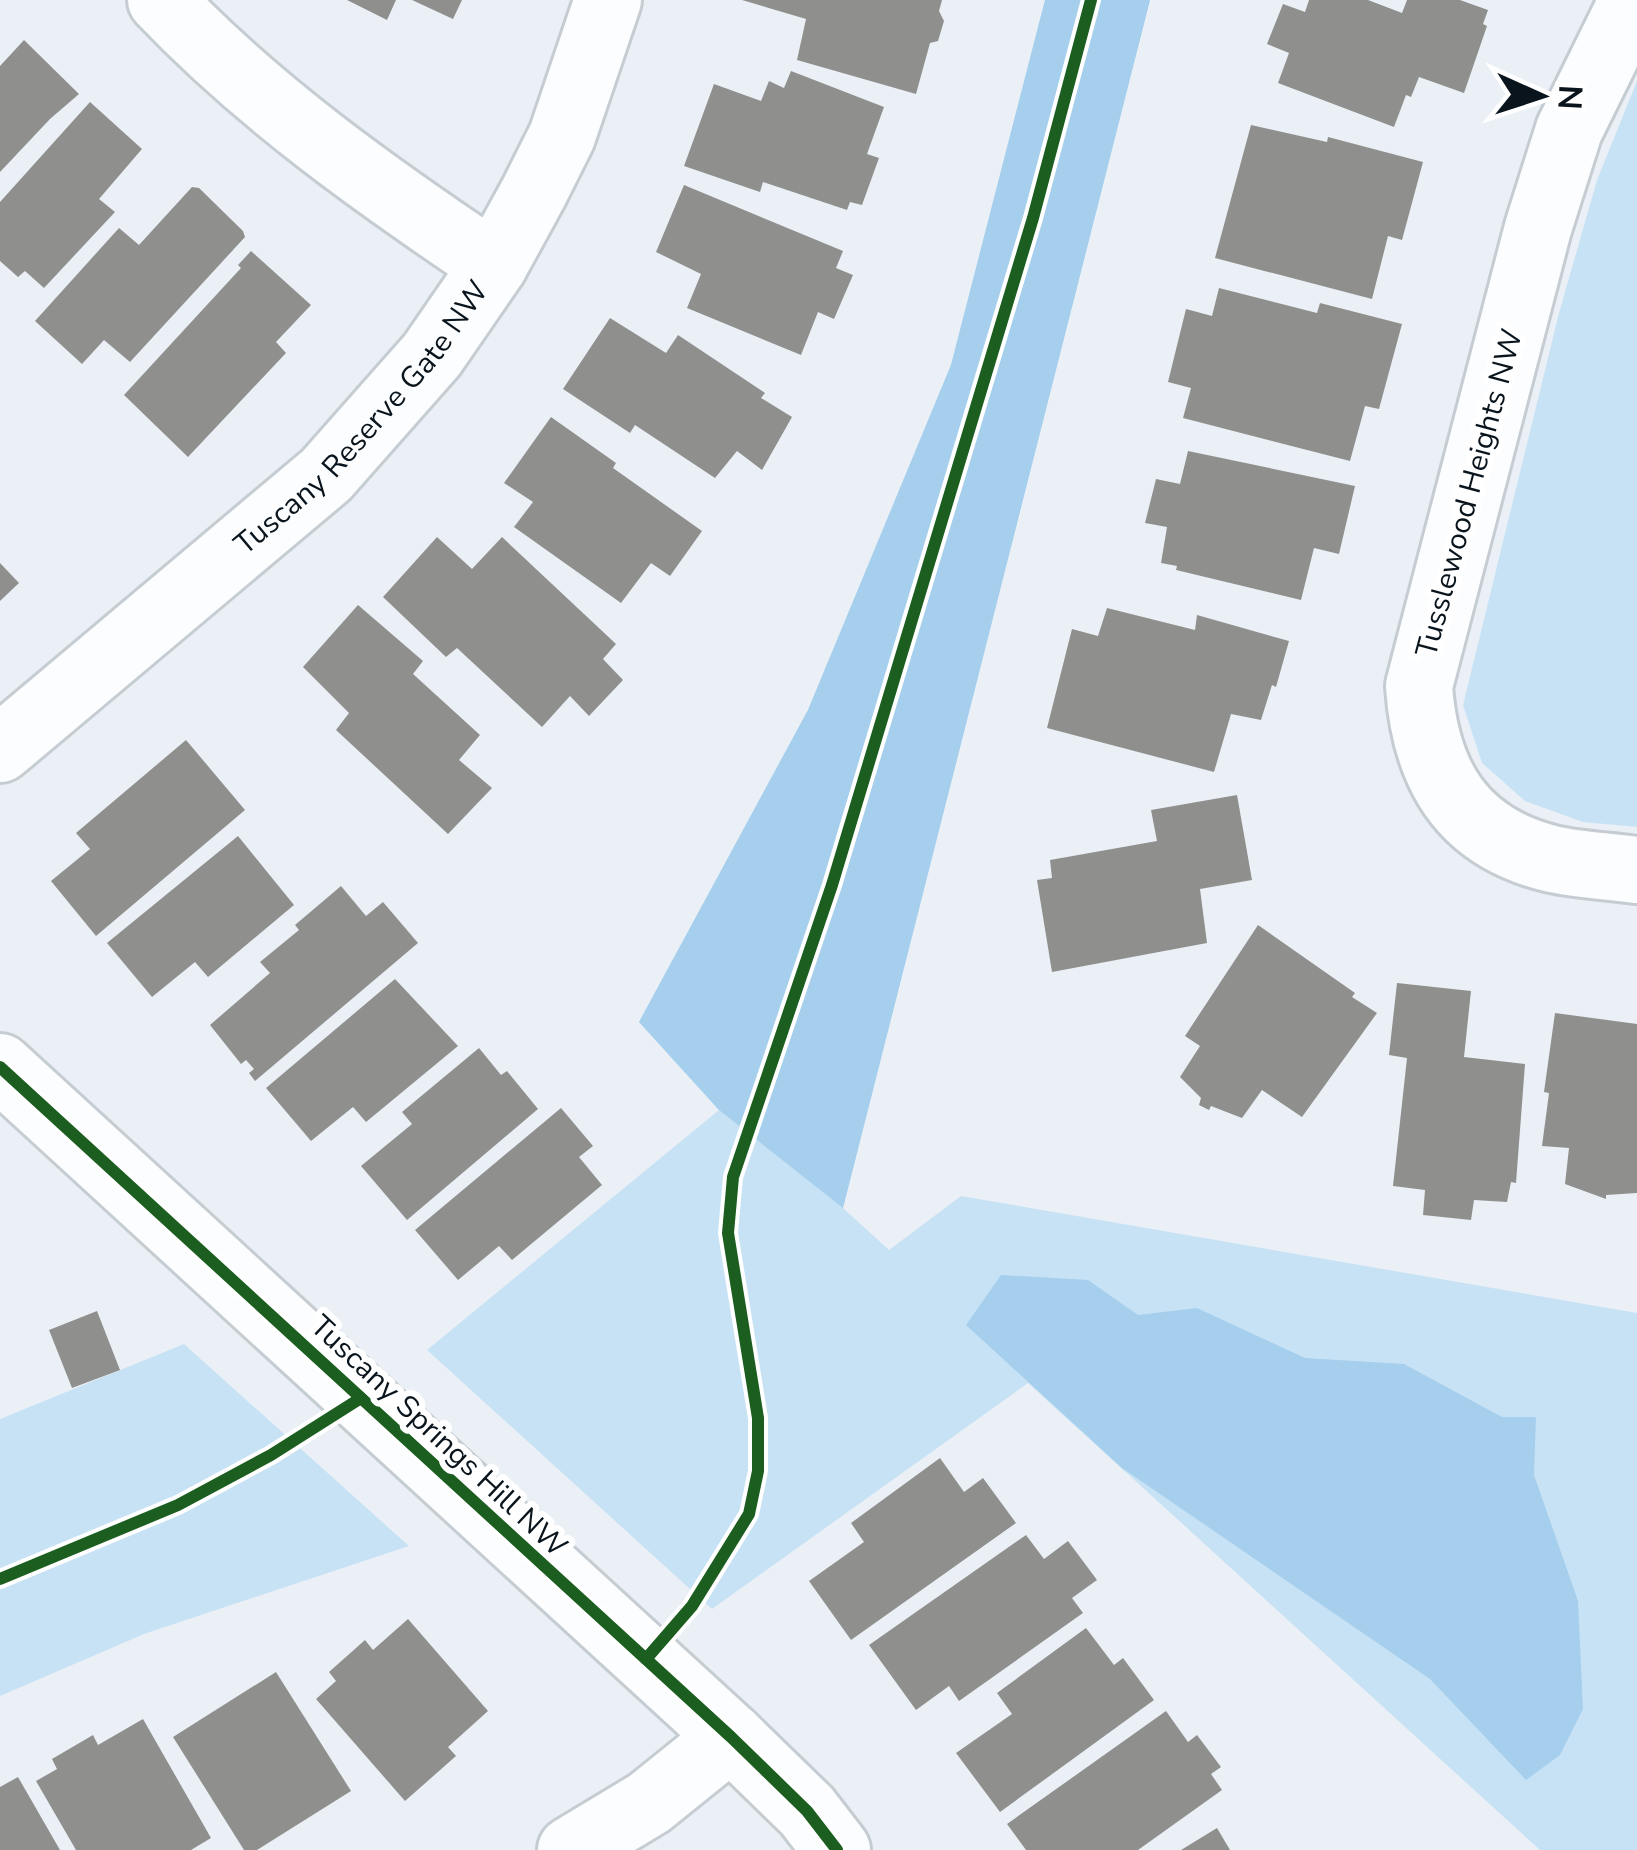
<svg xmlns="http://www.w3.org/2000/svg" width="1637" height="1850" viewBox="0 0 1637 1850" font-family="'Nunito Sans',sans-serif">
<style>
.green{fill:#c8e2f5}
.forest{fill:#a6cfed}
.building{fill:#8f908e}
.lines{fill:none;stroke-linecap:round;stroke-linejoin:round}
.minor-casing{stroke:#c5cdd3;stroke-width:72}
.minor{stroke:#fcfdfe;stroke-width:66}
.cycleway-casing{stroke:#fff;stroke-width:20}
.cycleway{stroke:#1b5e20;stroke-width:12}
.labels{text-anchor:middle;stroke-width:12;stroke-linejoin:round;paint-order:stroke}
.street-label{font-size:30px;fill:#09141c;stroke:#fff}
</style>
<rect width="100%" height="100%" fill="#eaf0f6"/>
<g class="green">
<polygon points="1045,0 1150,0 843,1208 889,1250 961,1196 1637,1313 1637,1850 1540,1850 1028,1383 712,1609 427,1350 719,1110 639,1022 808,710 951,365"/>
<polygon points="1637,81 1637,827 1583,822 1525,801 1482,763 1463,705 1559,313 1597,180"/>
<polygon points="184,1344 409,1546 144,1634 0,1696 0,1419"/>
</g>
<g class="forest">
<polygon points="1045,0 1150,0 843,1208 719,1110 639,1022 808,710 951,365"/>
<polygon points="1001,1275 1088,1280 1138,1315 1197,1308 1305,1358 1404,1364 1502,1417 1536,1417 1534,1475 1578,1601 1583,1709 1560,1755 1526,1780 1430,1679 1122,1468 966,1325"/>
</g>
<g class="building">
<polygon points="347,0 396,0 387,20"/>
<polygon points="412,0 462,0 453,19"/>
<polygon points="742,0 942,0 939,11 944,21 938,41 930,43 916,94 797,60 806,19"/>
<polygon points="1309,0 1368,0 1402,13 1407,0 1460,0 1488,10 1483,24 1487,26 1464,93 1419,77 1411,97 1406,95 1394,127 1278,83 1289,53 1267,44 1283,4 1305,12"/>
<polygon points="24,40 79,94 50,119 0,172 0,66"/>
<polygon points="791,71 884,107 867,154 879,158 862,205 850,202 847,210 763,182 760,192 684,166 714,84 761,101 769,81 784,88"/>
<polygon points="90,102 142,149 99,199 115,212 44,288 25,271 18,277 0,261 0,202"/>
<polygon points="1251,125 1327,142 1328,137 1423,162 1402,240 1388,236 1372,299 1215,258"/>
<polygon points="684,185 843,251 836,268 853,275 834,319 818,312 801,355 687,308 701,274 656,252"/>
<polygon points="192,187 199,188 243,231 245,237 130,362 104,340 82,364 35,321 119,228 139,245"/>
<polygon points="251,251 311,305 276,342 286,353 188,457 124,395 241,268 238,265"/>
<polygon points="1219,288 1317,313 1320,303 1402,324 1379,409 1365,406 1350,461 1183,418 1191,388 1168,382 1186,309 1212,316"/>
<polygon points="610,318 666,353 678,335 765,393 761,398 792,417 762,470 737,451 715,478 635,425 630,433 563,389"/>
<polygon points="551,417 616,463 613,468 702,531 670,576 651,563 621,603 514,527 533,502 504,483"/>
<polygon points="1188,451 1355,486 1339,554 1314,548 1301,600 1176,570 1177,566 1161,563 1167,527 1145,523 1156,479 1180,484"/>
<polygon points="437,537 472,569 502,537 616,644 603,659 623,680 589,716 570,696 542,727 457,648 446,657 383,597"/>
<polygon points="0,563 19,583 0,601"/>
<polygon points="358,605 423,661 413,674 480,735 459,760 492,788 448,834 336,730 349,713 303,667"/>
<polygon points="1107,608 1195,630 1197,615 1289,641 1276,687 1272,685 1261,720 1231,714 1214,772 1047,728 1072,629 1098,636"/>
<polygon points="186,740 245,810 96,936 51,881 90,849 76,833"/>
<polygon points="1237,795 1252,880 1200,889 1207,943 1052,972 1037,880 1052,878 1050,860 1157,841 1151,810"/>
<polygon points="238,836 294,905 208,977 195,962 152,997 107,943"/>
<polygon points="341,886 366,916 383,902 418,943 255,1081 249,1073 254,1069 246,1060 241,1064 210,1025 270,973 260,962 299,930 295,925"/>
<polygon points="1258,925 1355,993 1352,997 1377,1013 1302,1117 1262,1090 1242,1118 1211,1106 1209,1110 1199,1105 1201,1098 1180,1077 1200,1046 1185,1036"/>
<polygon points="395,979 458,1046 366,1122 353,1107 311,1141 266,1088"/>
<polygon points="1397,983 1471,991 1464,1057 1525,1064 1516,1183 1511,1182 1507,1202 1474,1200 1471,1220 1423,1215 1425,1190 1393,1186 1407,1058 1389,1055"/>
<polygon points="1555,1013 1637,1024 1637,1193 1606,1195 1606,1199 1565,1184 1569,1148 1542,1146 1549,1093 1544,1092"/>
<polygon points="479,1048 501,1075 507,1071 538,1109 407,1220 361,1166 412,1124 402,1112"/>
<polygon points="561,1108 593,1146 579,1157 602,1185 512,1260 499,1246 458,1280 415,1230"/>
<polygon points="97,1311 120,1370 72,1388 49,1330"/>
<polygon points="940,1458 964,1492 983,1478 1016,1523 851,1640 809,1581 864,1542 851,1523"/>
<polygon points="1026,1535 1044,1559 1068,1541 1097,1580 1072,1598 1083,1613 959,1701 949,1686 916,1710 869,1645"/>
<polygon points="408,1619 488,1711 448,1747 456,1756 405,1801 316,1699 336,1681 329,1672 365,1640 373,1650"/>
<polygon points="1086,1628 1114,1665 1123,1658 1154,1700 1000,1812 956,1753 1012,1714 997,1693"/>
<polygon points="276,1672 351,1791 257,1850 244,1850 173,1737"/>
<polygon points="1166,1711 1188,1742 1197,1735 1221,1767 1211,1774 1222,1790 1138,1850 1026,1850 1007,1824"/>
<polygon points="143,1719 211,1838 191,1850 76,1850 36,1781 57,1769 52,1759 93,1735 98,1745"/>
<polygon points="18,1777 60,1850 0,1850 0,1787"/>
<polygon points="1217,1828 1230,1850 1181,1850"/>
</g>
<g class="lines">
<defs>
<g id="minor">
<path d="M161,0c98,103 215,186 333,265"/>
<path d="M1633,0l-64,130 -31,98 -119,458c6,88 42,151 133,173 27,6 57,7 85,11"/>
<path id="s1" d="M0,749l326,-274 106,-120 62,-90 40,-73 28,-56 46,-136"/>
<polyline points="0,1067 731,1737 807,1811 837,1850"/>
<polyline points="571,1850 649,1803 731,1737"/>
</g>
</defs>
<use href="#minor" class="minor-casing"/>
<use href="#minor" class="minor"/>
<defs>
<g id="cycleway">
<polyline points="0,1067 731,1737 807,1811 837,1850"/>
<polyline points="0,1579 178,1505 271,1455 361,1398"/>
<polyline points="646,1659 692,1606 749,1514 758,1471 758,1418 728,1233 733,1177 832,885 1033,218 1091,0"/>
</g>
</defs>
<use href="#cycleway" class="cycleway-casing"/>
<use href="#cycleway" class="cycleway"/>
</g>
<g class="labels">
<g class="street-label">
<text dy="10" stroke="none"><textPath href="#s1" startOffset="492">Tuscany Reserve Gate NW</textPath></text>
<text transform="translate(1469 493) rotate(-75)" y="10">Tusslewood Heights NW</text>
<text transform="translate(439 1436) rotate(43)" y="10">Tuscany Springs Hill NW</text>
</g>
</g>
<g transform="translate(1541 96) rotate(93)" stroke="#ffffff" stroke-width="9" paint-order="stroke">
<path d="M0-9L21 45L0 30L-21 45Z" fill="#09141c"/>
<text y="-18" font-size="33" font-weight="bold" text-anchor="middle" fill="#09141c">N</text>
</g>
</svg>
